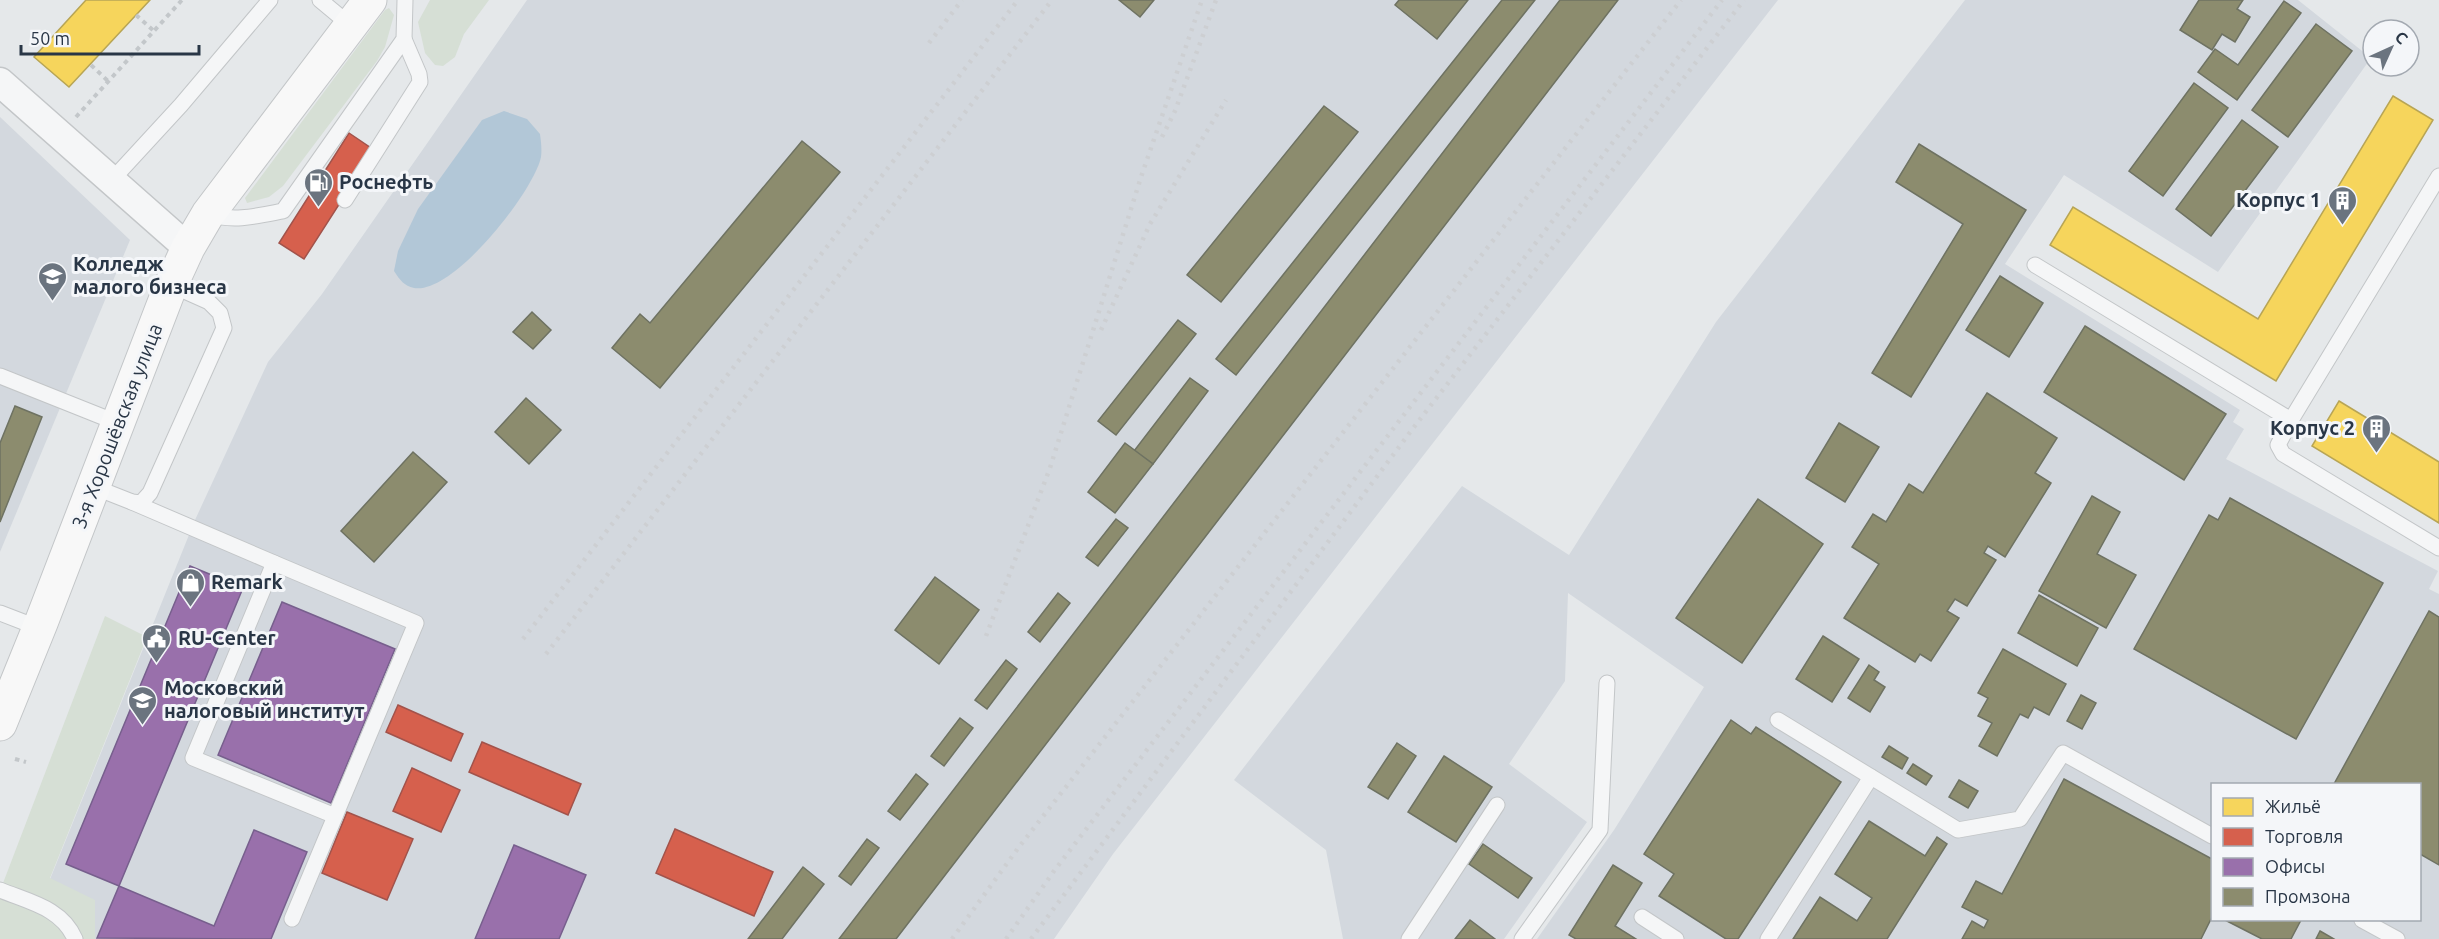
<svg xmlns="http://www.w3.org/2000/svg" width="2439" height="939" viewBox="0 0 2439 939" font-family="Ubuntu,sans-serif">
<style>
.built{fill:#d3d8de;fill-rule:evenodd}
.green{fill:#d6dfd5}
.water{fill:#b2c7d7}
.homes{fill:#f6d55c;stroke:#b8a555;stroke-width:1.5}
.shops{fill:#d6604d;stroke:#a2534b;stroke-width:1.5}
.offices{fill:#9970ab;stroke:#775f8d;stroke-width:1.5}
.industry{fill:#8c8c6e;stroke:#6e7262;stroke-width:1.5}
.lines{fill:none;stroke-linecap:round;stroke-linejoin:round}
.lane-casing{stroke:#c3c6c8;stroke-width:17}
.street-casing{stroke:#c3c6c8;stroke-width:31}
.secondary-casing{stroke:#c3c6c8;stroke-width:35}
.path{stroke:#c3c7ca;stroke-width:4;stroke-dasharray:4.5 4.5;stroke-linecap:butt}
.lane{stroke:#f5f6f7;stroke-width:15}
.street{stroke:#f5f6f7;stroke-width:28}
.secondary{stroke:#f8f8f8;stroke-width:33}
.rail{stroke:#cdcfd2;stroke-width:4.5;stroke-dasharray:3 6;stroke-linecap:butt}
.labels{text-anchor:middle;stroke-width:6;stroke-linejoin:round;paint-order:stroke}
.poi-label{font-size:20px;font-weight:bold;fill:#293646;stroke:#f4f6f9;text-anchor:start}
.street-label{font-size:20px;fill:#293646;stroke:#f4f6f9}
</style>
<rect width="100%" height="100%" fill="#e5e8ea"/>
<g class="built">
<polygon points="527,0 1778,0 1113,854 1054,939 82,939 34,919 195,520 268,362 322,294"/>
<path d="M1965,0h333l73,58 -153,214 -154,-97 -59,89 235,146 -7,12 11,7 -18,30 212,112 -9,18 10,5v345h-902l77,-109 90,-143 -136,-94 -3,88 -56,83 78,58 -83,117h-161l-17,-89 -92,-70 228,-294 107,69 147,-233zM2212,784h208v136h-208z"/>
<polygon points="0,117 130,240 0,552"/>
</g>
<g class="green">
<polygon points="430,0 489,0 464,34 455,57 443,66 435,65 425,53 418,22"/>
<polygon points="389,8 394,15 385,47 377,61 283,186 269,197 247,203 245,198 385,10"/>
<polygon points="105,616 147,637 50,878 95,900 95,939 0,939 0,891"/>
</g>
<path class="water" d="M504,111l23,8 13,15c1,7 2,16 1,23 -7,34 -88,138 -127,131 -10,-2 -14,-8 -20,-17l4,-20 20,-42 64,-89z"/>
<g class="homes">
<polygon points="86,0 150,0 69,87 34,57"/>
<polygon points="2393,96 2433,120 2276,381 2050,245 2073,207 2258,319"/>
<polygon points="2339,401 2439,462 2439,523 2312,446"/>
</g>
<g class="shops">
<polygon points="349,133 374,150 304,259 279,243"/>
<polygon points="398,705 463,734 451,761 386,732"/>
<polygon points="482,742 581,784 568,815 469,772"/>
<polygon points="412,768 460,790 441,832 393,811"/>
<polygon points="347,812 413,839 387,900 322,873"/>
<polygon points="675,829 773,872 754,916 656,873"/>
</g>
<g class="offices">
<polygon points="190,566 243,588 119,886 66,864"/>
<polygon points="282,602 395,649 331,803 218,755"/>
<polygon points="254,830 307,852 271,939 97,938 119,886 214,926"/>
<polygon points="514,845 586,875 559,939 475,939"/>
</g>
<g class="industry">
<polygon points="1119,0 1154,0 1140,17"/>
<polygon points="1399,0 1468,0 1437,39 1395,5"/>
<polygon points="1502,0 1535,0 1236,375 1216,359"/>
<polygon points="1560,0 1618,0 896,939 839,939"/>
<polygon points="2199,0 2243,0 2237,9 2250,17 2235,42 2222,34 2212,50 2180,30"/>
<polygon points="2284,1 2301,13 2237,100 2198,72 2215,49 2238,65"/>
<polygon points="2316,24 2352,51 2288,137 2252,110"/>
<polygon points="2194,83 2228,108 2163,196 2129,171"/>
<polygon points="1324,106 1358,132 1221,302 1187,275"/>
<polygon points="2242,120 2278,147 2211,236 2176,209"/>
<polygon points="802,141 840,172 660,388 612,348 640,314 650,323"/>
<polygon points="1919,144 2026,210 1911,397 1872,373 1963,224 1896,182"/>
<polygon points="2000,276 2043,303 2009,357 1966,330"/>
<polygon points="532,312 551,330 533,349 513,332"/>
<polygon points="1178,320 1196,334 1116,435 1098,421"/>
<polygon points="2085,326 2226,414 2184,480 2044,392"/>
<polygon points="1190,378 1208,391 1153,464 1134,451"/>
<polygon points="1987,393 2057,438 2035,473 2051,483 2005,557 1988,546 1984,553 1996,560 1967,606 1955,599 1947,611 1959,618 1931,661 1920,654 1915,662 1844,618 1879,564 1852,547 1873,514 1886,522 1909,484 1923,493"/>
<polygon points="526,398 561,430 529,464 495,432"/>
<polygon points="15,406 42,417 0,522 0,443"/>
<polygon points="1839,423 1879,447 1845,502 1806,478"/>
<polygon points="1125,443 1153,464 1115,513 1088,492"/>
<polygon points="413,452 447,482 374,562 341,531"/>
<polygon points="2092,496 2120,512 2097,554 2136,575 2106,628 2039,591"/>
<polygon points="2230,498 2383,583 2296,739 2134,649 2209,515 2218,520"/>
<polygon points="1758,499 1823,544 1742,663 1676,618"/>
<polygon points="1116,519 1128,528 1098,566 1086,557"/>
<polygon points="935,577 979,610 939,664 895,630"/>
<polygon points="1058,593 1070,603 1040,642 1028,632"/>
<polygon points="2039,595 2098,628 2077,666 2018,633"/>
<polygon points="2429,611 2439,617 2439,865 2420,854 2420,784 2334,784"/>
<polygon points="1823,636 1859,659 1832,702 1796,679"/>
<polygon points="2003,649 2066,684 2049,715 2034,707 2028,718 2020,714 1997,756 1979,746 1992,723 1978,716 1988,698 1978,693"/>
<polygon points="1006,660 1017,669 987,709 975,700"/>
<polygon points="1869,665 1879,672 1874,680 1885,687 1870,712 1848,698"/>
<polygon points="2081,695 2096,703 2082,729 2067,721"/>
<polygon points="960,718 973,728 944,766 931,756"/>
<polygon points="1731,720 1751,734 1756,727 1841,782 1738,939 1726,939 1659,896 1674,874 1644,854"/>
<polygon points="1397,743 1416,756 1388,799 1368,787"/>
<polygon points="1889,746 1908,758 1902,769 1882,757"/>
<polygon points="1444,756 1492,787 1456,842 1408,812"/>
<polygon points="1913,764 1932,776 1926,785 1907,773"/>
<polygon points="916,774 928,784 900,820 888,811"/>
<polygon points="2064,779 2212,859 2212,917 2201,939 1962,939 1972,921 1984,928 1988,920 1962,907 1976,881 2002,894"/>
<polygon points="1959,780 1978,791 1968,808 1949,797"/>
<polygon points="1869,821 1925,856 1937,837 1947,844 1887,939 1793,939 1820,897 1857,921 1872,898 1835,874"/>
<polygon points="867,839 879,848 851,885 839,876"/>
<polygon points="1483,844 1532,878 1518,898 1469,864"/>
<polygon points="1613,865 1642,883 1615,926 1636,939 1576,939 1569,935"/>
<polygon points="803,867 824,884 782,939 748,939"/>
<polygon points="1470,920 1495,939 1455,939"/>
<polygon points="2225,920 2301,920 2291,939 2262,939"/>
<polygon points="2320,931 2334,939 2316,939"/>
</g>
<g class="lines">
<defs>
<g id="lane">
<polyline points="320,0 350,25"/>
<polyline points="111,181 181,105 270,0"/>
<polyline points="345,200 420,82 419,74 404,39"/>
<path d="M208,214c26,8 49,2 75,-3l121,-172 1,-39"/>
<polyline points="2035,265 2291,420 2439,176"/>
<polyline points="0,376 118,423"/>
<polyline points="2291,420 2278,445 2283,454 2439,548"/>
<polyline points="94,487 132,502 141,503 150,493 224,328 220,313 209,302 171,285"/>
<polyline points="132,502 274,563 193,758 335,816"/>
<polyline points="274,563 416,623 292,919"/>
<polyline points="0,613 39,628"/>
<polyline points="1778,720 1958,830 2020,819 2063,753 2212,836"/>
<path d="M0,890c29,12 62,18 75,49"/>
<polyline points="1642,917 1676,939"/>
<polyline points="2362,920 2397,939"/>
<polyline points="1409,939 1497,805"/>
<polyline points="1522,939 1600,830 1607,683"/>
<polyline points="1768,939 1871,777"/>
</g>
<polyline id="street" points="0,82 188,248"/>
<polyline id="secondary" points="0,724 41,623 171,285 188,248 208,214 370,0"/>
</defs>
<use href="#lane" class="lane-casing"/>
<use href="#street" class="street-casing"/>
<use href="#secondary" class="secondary-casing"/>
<g class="path">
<polyline points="136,15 154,31"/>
<polyline points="91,65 108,81"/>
<polyline points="76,117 182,0"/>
<polyline points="15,759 26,762"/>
</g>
<use href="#lane" class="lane"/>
<use href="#street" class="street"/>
<use href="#secondary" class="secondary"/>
<g class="rail">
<polyline points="929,43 962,0"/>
<polyline points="1162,137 1175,111 1216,0"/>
<polyline points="1101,330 1150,224 1226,100"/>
<polyline points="986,636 1050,468 1141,177 1202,0"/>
<polyline points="523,639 1018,0"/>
<polyline points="546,654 1052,0"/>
<polyline points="952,939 1019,847 1681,0"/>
<polyline points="1006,939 1054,871 1722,0"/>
<polyline points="1031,939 1411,431 1744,0"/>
</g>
</g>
<defs>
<symbol id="fuel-pin" viewBox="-11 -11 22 30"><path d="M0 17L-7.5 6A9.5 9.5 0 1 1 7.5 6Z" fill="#6b747f" stroke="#f4f6f9"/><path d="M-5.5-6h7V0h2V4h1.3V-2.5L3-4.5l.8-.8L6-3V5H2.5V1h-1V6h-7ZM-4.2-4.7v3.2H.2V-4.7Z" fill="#fff"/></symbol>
<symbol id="building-pin" viewBox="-11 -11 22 30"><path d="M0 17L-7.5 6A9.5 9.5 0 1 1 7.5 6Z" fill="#6b747f" stroke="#f4f6f9"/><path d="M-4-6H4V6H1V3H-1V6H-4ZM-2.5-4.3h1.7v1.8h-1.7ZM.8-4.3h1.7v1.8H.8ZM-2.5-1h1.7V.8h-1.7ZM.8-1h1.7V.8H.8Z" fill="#fff"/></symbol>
<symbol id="university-pin" viewBox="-11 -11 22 30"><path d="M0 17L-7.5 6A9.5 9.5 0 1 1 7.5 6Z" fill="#6b747f" stroke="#f4f6f9"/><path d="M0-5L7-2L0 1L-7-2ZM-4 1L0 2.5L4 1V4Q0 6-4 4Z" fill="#fff"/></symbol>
<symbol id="shop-pin" viewBox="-11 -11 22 30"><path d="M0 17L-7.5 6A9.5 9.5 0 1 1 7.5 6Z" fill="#6b747f" stroke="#f4f6f9"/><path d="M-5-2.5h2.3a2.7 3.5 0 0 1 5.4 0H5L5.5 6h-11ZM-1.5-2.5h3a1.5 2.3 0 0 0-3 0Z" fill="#fff"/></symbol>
<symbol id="civic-pin" viewBox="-11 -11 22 30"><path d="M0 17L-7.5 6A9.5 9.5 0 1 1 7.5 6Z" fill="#6b747f" stroke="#f4f6f9"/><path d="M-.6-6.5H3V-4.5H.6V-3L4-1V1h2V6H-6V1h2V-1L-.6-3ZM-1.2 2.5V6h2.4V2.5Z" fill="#fff"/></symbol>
</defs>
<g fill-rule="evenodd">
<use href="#fuel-pin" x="302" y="166" width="33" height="45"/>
<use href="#building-pin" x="2326" y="184" width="33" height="45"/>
<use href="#university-pin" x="36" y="260" width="33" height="45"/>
<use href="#building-pin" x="2360" y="412" width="33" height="45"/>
<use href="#shop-pin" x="174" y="566" width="33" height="45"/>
<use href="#civic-pin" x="140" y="622" width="33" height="45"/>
<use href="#university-pin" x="126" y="684" width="33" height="45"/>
</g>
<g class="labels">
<g class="poi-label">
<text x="339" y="189">Роснефть</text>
<text x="2321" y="207" text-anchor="end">Корпус 1</text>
<text x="73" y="271">Колледж<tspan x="73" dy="23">малого бизнеса</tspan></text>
<text x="2355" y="435" text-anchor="end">Корпус 2</text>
<text x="211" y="589">Remark</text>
<text x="178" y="645">RU-Center</text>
<text x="164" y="695">Московский<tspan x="164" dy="23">налоговый институт</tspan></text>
</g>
<g class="street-label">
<text transform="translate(117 426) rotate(-69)" y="7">3-я Хорошёвская улица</text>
</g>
</g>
<rect x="2211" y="783" width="210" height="138" fill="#f4f6f9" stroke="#a3a9b1" stroke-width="1.5"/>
<rect x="2223" y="798" width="30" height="18" fill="#f6d55c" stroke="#a3a9b1" stroke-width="1.5"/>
<text x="2265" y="813" font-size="18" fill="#293646">Жильё</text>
<rect x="2223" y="828" width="30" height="18" fill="#d6604d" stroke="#a3a9b1" stroke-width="1.5"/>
<text x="2265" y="843" font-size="18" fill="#293646">Торговля</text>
<rect x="2223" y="858" width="30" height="18" fill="#9970ab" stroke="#a3a9b1" stroke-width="1.5"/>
<text x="2265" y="873" font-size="18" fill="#293646">Офисы</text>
<rect x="2223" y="888" width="30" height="18" fill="#8c8c6e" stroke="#a3a9b1" stroke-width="1.5"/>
<text x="2265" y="903" font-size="18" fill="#293646">Промзона</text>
<g transform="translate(2391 48) rotate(45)"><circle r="28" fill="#f4f6f9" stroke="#a3a9b1" stroke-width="1.5"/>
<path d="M0-4.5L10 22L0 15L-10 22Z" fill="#6b747f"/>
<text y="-9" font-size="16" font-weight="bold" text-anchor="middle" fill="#293646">С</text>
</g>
<path d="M21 45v9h178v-9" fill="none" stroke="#293646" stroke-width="3"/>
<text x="30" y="45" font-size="18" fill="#293646" stroke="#f4f6f9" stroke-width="4.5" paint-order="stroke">50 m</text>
</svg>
